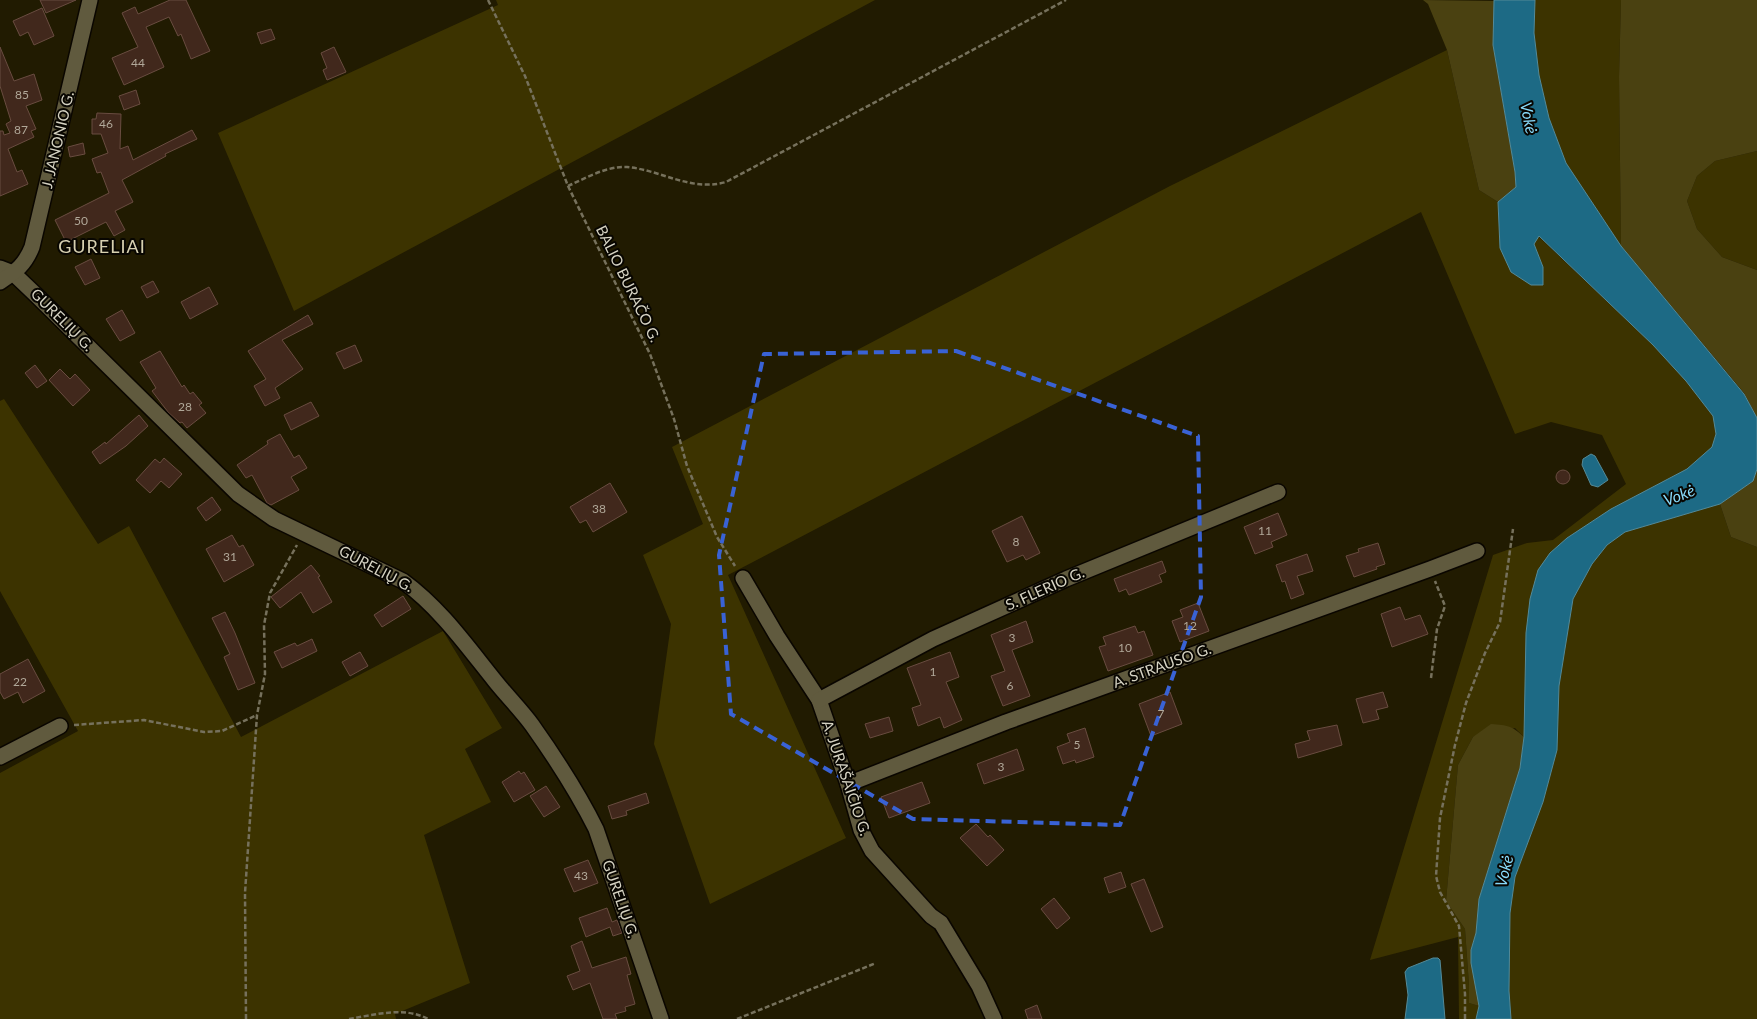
<svg xmlns="http://www.w3.org/2000/svg" width="1757" height="1019" viewBox="0 0 1757 1019" font-family="Lato,sans-serif">
<style>
.green{fill:#3c3300}
.forest{fill:#4a4111}
.water{fill:#1d6a85;stroke:#548a98}
.building{fill:#41281c;stroke:#694c40}
.lines{fill:none;stroke-linecap:round;stroke-linejoin:round}
.street-casing{stroke:#0a0600;stroke-width:18}
.path{stroke:#76715c;stroke-width:2.5;stroke-dasharray:5 2.5;stroke-linecap:butt}
.street{stroke:#605a3e;stroke-width:15}
.marked{fill:none;stroke:#3962d5;stroke-width:4;stroke-dasharray:10 6;stroke-linejoin:round}
.labels{text-anchor:middle;stroke-width:4;stroke-linejoin:round;paint-order:stroke}
.number-label{font-size:12px;fill:#b1a899}
.street-label{font-size:15px;fill:#d6d3c3;stroke:#080601}
.water-label{font-size:16px;font-style:italic;fill:#88d9f9;stroke:#080601}
.quarter-label{font-size:18px;letter-spacing:1px;fill:#d7d0b0;stroke:#080601}
</style>
<rect width="100%" height="100%" fill="#211b01"/>
<g class="green">
<polygon points="496,0 875,0 294,311 218,133 498,5"/>
<polygon points="1535,0 1621,0 1619,77 1621,246 1566,163 1549,118 1539,75 1534,33"/>
<polygon points="1447,50 1479,190 1498,202 1500,248 1543,267 1534,244 1538,236 1653,345 1686,381 1713,416 1716,434 1712,447 1687,469 1611,509 1567,538 1530,599 1526,633 1524,737 1515,728 1473,737 1458,765 1446,901 1465,929 1469,985 1469,1003 1479,1006 1476,1019 1459,1019 1458,937 1370,960 1493,555 1527,543 1553,540 1626,484 1602,435 1551,422 1515,434 1421,212 728,575 846,838 710,904 654,744 671,624 643,555 703,524 672,447 1170,186"/>
<polygon points="1757,151 1757,270 1722,257 1697,229 1687,201 1697,176 1715,161"/>
<polygon points="4,399 98,544 129,526 241,737 443,631 502,728 465,749 491,802 424,835 470,983 395,1014 396,1019 0,1019 0,773 78,731 0,591 0,401"/>
<polygon points="1720,504 1731,537 1757,547 1757,1019 1511,1019 1509,991 1510,913 1515,877 1543,802 1557,750 1559,686 1573,599 1592,564 1607,545 1625,532"/>
</g>
<g class="forest">
<polygon points="1423,0 1494,1 1493,45 1515,172 1516,187 1498,202 1479,190 1447,50 1428,4"/>
<polygon points="1621,0 1757,0 1757,151 1715,161 1697,176 1687,201 1697,229 1722,257 1757,270 1757,418 1744,393 1621,246 1619,77"/>
<polygon points="1757,469 1757,547 1731,537 1720,504 1753,481"/>
<path d="M1491,724c17,1 21,2 33,13l-4,31 -41,131 -3,34 -5,17 8,56 -10,-3v-18l-4,-56 -19,-28 12,-136 15,-28z"/>
</g>
<g class="water">
<polygon points="1494,0 1535,0 1534,33 1539,75 1549,118 1566,163 1621,246 1744,394 1757,418 1757,469 1753,481 1720,504 1625,532 1607,545 1592,564 1573,599 1559,686 1557,750 1543,802 1515,877 1510,913 1509,991 1511,1019 1476,1019 1479,1006 1471,963 1471,950 1476,933 1479,899 1520,768 1524,737 1526,633 1530,599 1538,570 1550,553 1567,538 1611,509 1687,469 1712,447 1716,434 1713,416 1686,381 1653,345 1539,236 1534,244 1543,267 1543,285 1531,285 1511,272 1500,248 1498,202 1516,187 1515,172 1493,45"/>
<polygon points="1591,454 1595,456 1607,478 1608,480 1598,487 1591,485 1582,465 1583,459"/>
<polygon points="1433,958 1438,958 1440,960 1445,1019 1405,1019 1408,995 1405,972 1408,968"/>
</g>
<g class="building">
<polygon points="40,0 76,0 46,13"/>
<polygon points="170,0 186,0 210,51 191,59 181,34 178,36 169,17 146,27 164,67 124,85 112,58 138,47 122,13 135,7 138,14"/>
<polygon points="42,8 54,36 34,45 28,32 20,36 13,21"/>
<polygon points="271,29 275,39 261,44 257,33"/>
<polygon points="0,47 14,81 34,74 42,100 26,106 36,129 31,131 34,137 8,149 17,172 22,170 28,184 0,196 0,131 3,131 4,135 10,133 6,124 11,121 0,86"/>
<polygon points="334,47 346,72 327,80 323,70 327,68 321,53"/>
<polygon points="136,90 140,104 124,110 119,96"/>
<polygon points="97,113 121,114 120,149 128,146 133,160 192,130 197,139 165,154 166,156 122,180 133,202 115,211 125,230 114,236 106,222 66,242 55,220 109,193 101,172 97,173 92,159 108,153 101,134 92,134 92,119 96,119"/>
<polygon points="83,143 85,154 70,157 68,147"/>
<polygon points="91,259 100,278 85,285 75,267"/>
<polygon points="153,281 159,292 147,298 141,287"/>
<polygon points="209,287 218,304 190,319 181,302"/>
<polygon points="122,310 135,333 120,341 106,319"/>
<polygon points="308,315 313,324 282,340 303,369 275,388 280,398 265,406 254,386 266,379 248,351"/>
<polygon points="355,345 362,361 344,369 336,353"/>
<polygon points="160,351 182,387 184,385 190,394 193,392 202,403 199,405 206,413 187,428 182,422 180,423 168,412 152,391 156,388 140,362"/>
<polygon points="35,365 47,381 37,388 25,373"/>
<polygon points="60,369 70,379 75,374 90,390 73,406 49,380"/>
<polygon points="311,402 319,416 291,430 284,415"/>
<polygon points="139,415 148,426 126,446 100,464 92,452 105,442 106,444"/>
<polygon points="280,434 294,458 299,455 307,468 291,477 299,490 271,505 267,503 252,475 246,478 237,465 268,444 267,441"/>
<polygon points="164,458 182,474 169,488 161,481 150,493 136,480 155,459 160,463"/>
<circle cx="1563" cy="477" r="7"/>
<polygon points="610,483 627,512 593,532 586,520 580,523 570,507"/>
<polygon points="212,497 221,510 206,521 197,508"/>
<polygon points="1278,513 1287,535 1271,542 1273,547 1255,554 1244,527"/>
<polygon points="1022,516 1040,553 1026,560 1023,555 1007,562 992,531"/>
<polygon points="232,535 239,547 243,545 254,565 224,582 206,549"/>
<polygon points="1378,543 1385,564 1376,567 1377,569 1354,577 1346,556 1359,552 1358,549"/>
<polygon points="1307,554 1313,571 1297,576 1304,594 1291,599 1285,581 1282,582 1276,565"/>
<polygon points="1162,561 1166,572 1159,575 1162,582 1129,595 1126,589 1119,592 1114,579"/>
<polygon points="311,565 320,576 318,577 332,602 313,613 301,592 280,608 271,597"/>
<polygon points="403,596 411,609 382,627 374,615"/>
<polygon points="1198,603 1209,631 1180,642 1172,621 1183,617 1180,610"/>
<polygon points="1400,607 1405,620 1420,615 1428,634 1392,647 1381,614"/>
<polygon points="225,612 235,633 255,683 238,690 224,657 230,654 212,618"/>
<polygon points="1026,621 1033,642 1012,650 1030,696 1003,706 991,676 1005,671 991,635"/>
<polygon points="1135,626 1138,633 1144,631 1153,655 1108,671 1099,647 1106,645 1103,637"/>
<polygon points="312,639 317,651 282,668 274,652 295,643 297,646"/>
<polygon points="360,652 368,666 350,676 342,662"/>
<polygon points="950,652 959,677 946,682 962,720 944,728 940,717 918,726 912,708 921,705 907,668"/>
<polygon points="28,659 45,691 23,703 18,692 4,699 0,692 0,674"/>
<polygon points="1170,692 1182,724 1151,736 1139,704"/>
<polygon points="1383,692 1388,707 1376,710 1379,719 1363,723 1356,699"/>
<polygon points="889,717 893,731 870,738 865,724"/>
<polygon points="1337,725 1342,745 1298,758 1295,744 1310,740 1307,731"/>
<polygon points="1085,728 1094,757 1076,763 1075,760 1063,764 1057,747 1070,742 1067,734"/>
<polygon points="1017,749 1024,770 984,784 977,764"/>
<polygon points="519,771 521,774 524,772 535,790 514,802 502,782"/>
<polygon points="922,782 930,803 889,818 881,797"/>
<polygon points="546,786 560,807 544,817 530,796"/>
<polygon points="646,793 649,803 626,811 627,815 612,819 608,806"/>
<polygon points="976,824 988,837 990,835 1004,850 987,866 960,838"/>
<polygon points="588,860 598,883 574,892 564,869"/>
<polygon points="1121,872 1126,887 1109,893 1104,878"/>
<polygon points="1144,879 1163,927 1151,932 1131,884"/>
<polygon points="1054,898 1070,918 1057,929 1041,909"/>
<polygon points="607,908 612,922 617,920 622,933 613,936 610,927 586,937 579,918"/>
<polygon points="582,941 592,968 626,957 631,974 627,975 635,1004 625,1007 626,1011 615,1014 617,1019 603,1019 590,983 573,990 567,976 580,971 571,946"/>
<polygon points="1037,1005 1042,1019 1028,1019 1025,1010"/>
</g>
<g class="lines">
<defs>
<g id="street">
<path d="M0,268l13,5 23,22 202,199 36,25 129,62c37,27 63,64 92,100 12,15 26,29 37,44 22,31 47,70 64,104l65,190"/>
<path d="M0,282c16,-11 25,-17 32,-35l58,-247"/>
<polyline points="743,578 777,636 819,700 848,784 861,830 872,851 931,916 941,923 979,986 994,1019"/>
<polyline points="819,700 933,639 1066,579 1278,492"/>
<polyline points="0,757 60,726"/>
<polyline points="848,784 1006,722 1430,569 1477,551"/>
</g>
</defs>
<use href="#street" class="street-casing"/>
<g class="path">
<polyline points="488,0 525,76 568,186 650,354 674,419 687,466 717,537 735,566"/>
<path d="M568,186c18,-8 38,-20 59,-19 34,3 64,25 99,15l340,-182"/>
<polyline points="1431,678 1437,629 1445,606 1435,581"/>
<polyline points="74,725 144,720 204,732 222,731 257,715"/>
<polyline points="246,1019 245,893 257,715 265,674 264,625 270,593 297,545"/>
<path d="M349,1019c25,-4 55,-13 79,0"/>
<polyline points="737,1019 876,963"/>
<polyline points="1465,1019 1465,994 1459,926 1440,892 1436,876 1440,818 1455,745 1466,703 1485,653 1500,622 1513,529"/>
</g>
<use href="#street" class="street"/>
</g>
<path class="marked" d="M956,351l242,85 3,161 -81,228 -207,-6 -182,-105 -12,-159 45,-201z"/>
<g class="labels">
<g class="number-label">
<text x="138" y="67">44</text>
<text x="22" y="99">85</text>
<text x="106" y="128">46</text>
<text x="21" y="134">87</text>
<text x="81" y="225">50</text>
<text x="185" y="411">28</text>
<text x="599" y="513">38</text>
<text x="1265" y="535">11</text>
<text x="1016" y="546">8</text>
<text x="230" y="561">31</text>
<text x="1190" y="630">12</text>
<text x="1012" y="642">3</text>
<text x="1125" y="652">10</text>
<text x="933" y="676">1</text>
<text x="20" y="686">22</text>
<text x="1010" y="690">6</text>
<text x="1161" y="718">7</text>
<text x="1077" y="749">5</text>
<text x="1001" y="771">3</text>
<text x="581" y="880">43</text>
</g>
<g class="street-label">
<text transform="translate(58 140) rotate(-77)" y="5">J. JANONIO G.</text>
<text transform="translate(628 284) rotate(64)" y="5">BALIO BURAČO G.</text>
<text transform="translate(62 320) rotate(45)" y="5">GURELIŲ G.</text>
<text transform="translate(376 569) rotate(28)" y="5">GURELIŲ G.</text>
<text transform="translate(1045 589) rotate(-24)" y="5">S. FLERIO G.</text>
<text transform="translate(1162 666) rotate(-20)" y="5">A. STRAUSO G.</text>
<text transform="translate(846 778) rotate(71)" y="5">A. JURAŠAIČIO G.</text>
<text transform="translate(620 899) rotate(71)" y="5">GURELIŲ G.</text>
</g>
<g class="water-label">
<text transform="translate(1529 118) rotate(79)" y="6">Vokė</text>
<text transform="translate(1679 495) rotate(-21)" y="6">Vokė</text>
<text transform="translate(1504 871) rotate(-76)" y="6">Vokė</text>
</g>
<g class="quarter-label">
<text x="102" y="253">GURELIAI</text>
</g>
</g>
</svg>
